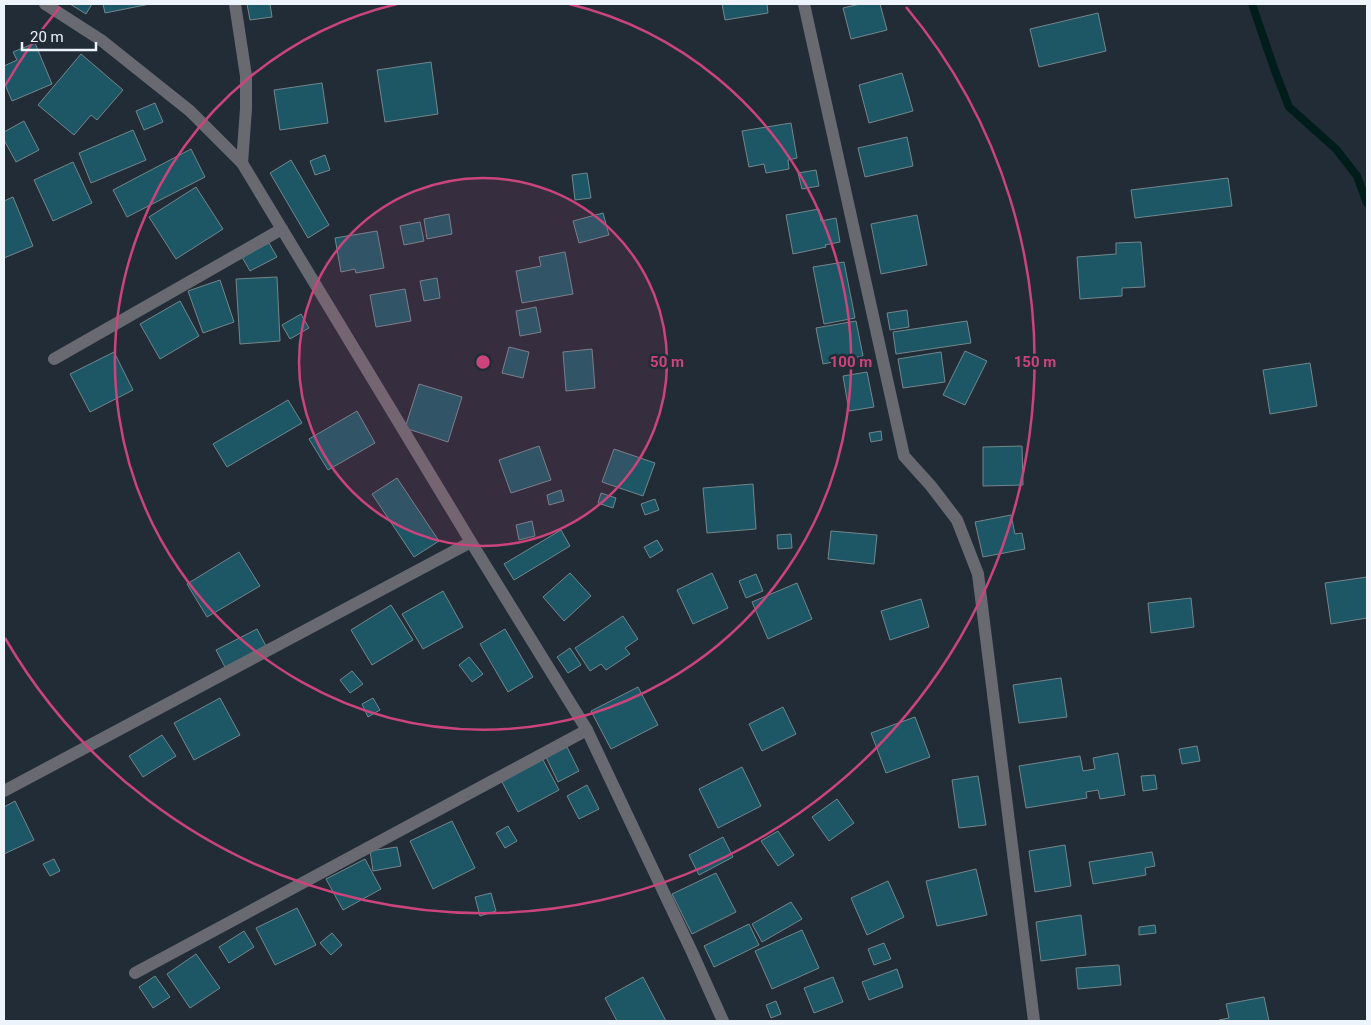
<svg xmlns="http://www.w3.org/2000/svg" width="1371" height="1025" viewBox="0 0 1371 1025" font-family="Roboto,sans-serif">
<style>
.lines{fill:none;stroke-linecap:round;stroke-linejoin:round}
.stream{stroke:#001d1b;stroke-width:8}
.building{fill:#1d5765;stroke:#73868c}
.minor{stroke:#696a71;stroke-width:12}
.ring{fill:none;stroke:#cb447b;stroke-width:2.5}
.centre{fill:#cb447b;stroke:#212c37;stroke-width:2.5}
.ring-label{font-size:15px;text-anchor:middle;font-weight:bold;fill:#cb447b;stroke:#212c37;stroke-width:5;stroke-linejoin:round;paint-order:stroke}
</style>
<rect width="100%" height="100%" fill="#212c37"/>
<g class="lines">
<polyline class="stream" points="1252,4 1275,71 1289,107 1336,149 1357,176 1367,203"/>
</g>
<g class="building">
<polygon points="70,4 92,4 86,14"/>
<polygon points="103,4 150,4 105,13"/>
<polygon points="247,4 270,4 272,17 250,20"/>
<polygon points="722,4 767,4 768,13 725,20"/>
<polygon points="860,4 880,4 887,30 851,39 843,8"/>
<polygon points="1098,13 1106,51 1039,67 1030,29"/>
<polygon points="35,43 52,84 12,101 4,82 4,66 17,60 13,52"/>
<polygon points="81,54 123,90 97,120 91,115 74,135 38,105"/>
<polygon points="431,62 438,114 385,122 377,70"/>
<polygon points="902,73 913,111 869,123 859,85"/>
<polygon points="322,83 328,123 280,130 274,90"/>
<polygon points="155,103 163,122 144,130 136,111"/>
<polygon points="24,121 39,150 16,162 4,140 4,132"/>
<polygon points="791,123 797,158 788,160 789,169 766,173 764,164 749,167 742,131"/>
<polygon points="133,130 146,160 91,183 79,153"/>
<polygon points="907,137 913,166 865,177 858,148"/>
<polygon points="191,149 205,177 127,217 113,190"/>
<polygon points="325,155 330,170 315,175 310,161"/>
<polygon points="291,160 329,225 308,238 270,173"/>
<polygon points="73,162 92,203 53,221 34,180"/>
<polygon points="816,170 819,186 802,189 798,173"/>
<polygon points="587,173 591,198 575,200 572,175"/>
<polygon points="1228,178 1232,206 1135,218 1131,190"/>
<polygon points="196,187 223,229 176,259 149,217"/>
<polygon points="13,197 33,246 4,258 4,201"/>
<polygon points="819,209 821,221 836,218 840,242 825,245 826,247 793,254 786,215"/>
<polygon points="603,213 609,235 579,243 573,221"/>
<polygon points="449,214 452,234 427,239 424,219"/>
<polygon points="917,215 927,265 881,274 871,224"/>
<polygon points="420,222 424,241 404,245 400,226"/>
<polygon points="377,231 384,268 356,273 355,269 341,272 335,238"/>
<polygon points="1141,242 1145,287 1122,288 1122,296 1080,299 1077,257 1116,254 1116,243"/>
<polygon points="269,243 277,257 250,271 242,257"/>
<polygon points="565,252 573,294 522,303 516,271 541,266 539,257"/>
<polygon points="844,262 855,318 824,324 813,267"/>
<polygon points="277,277 280,341 240,344 236,279"/>
<polygon points="437,278 440,298 424,301 420,281"/>
<polygon points="220,280 234,322 203,333 188,291"/>
<polygon points="405,289 411,321 376,327 370,295"/>
<polygon points="180,301 199,336 160,359 140,324"/>
<polygon points="536,307 541,332 520,336 516,311"/>
<polygon points="907,310 909,327 890,330 887,313"/>
<polygon points="301,314 309,328 290,339 282,325"/>
<polygon points="856,321 863,356 823,364 816,328"/>
<polygon points="967,321 971,343 896,354 893,332"/>
<polygon points="509,347 529,352 523,378 502,373"/>
<polygon points="592,349 595,388 566,391 563,352"/>
<polygon points="965,351 987,361 965,405 943,395"/>
<polygon points="114,352 133,390 90,412 70,374"/>
<polygon points="941,352 945,382 903,388 898,359"/>
<polygon points="1310,363 1317,406 1270,414 1263,370"/>
<polygon points="867,372 874,407 849,411 843,376"/>
<polygon points="419,384 462,397 448,442 405,428"/>
<polygon points="288,400 302,423 227,467 213,444"/>
<polygon points="357,411 375,443 328,470 309,439"/>
<polygon points="881,431 882,440 871,442 869,433"/>
<polygon points="539,446 551,480 511,493 499,460"/>
<polygon points="1022,446 1023,485 983,486 983,447"/>
<polygon points="614,449 655,463 643,496 602,482"/>
<polygon points="397,478 439,541 414,557 372,494"/>
<polygon points="753,484 756,529 707,533 703,488"/>
<polygon points="561,490 564,501 549,505 547,495"/>
<polygon points="601,493 616,498 613,508 598,503"/>
<polygon points="655,499 659,510 645,515 641,504"/>
<polygon points="1011,515 1015,534 1022,533 1025,549 983,557 975,522"/>
<polygon points="532,521 535,536 519,540 516,525"/>
<polygon points="561,530 570,546 514,580 504,564"/>
<polygon points="831,531 877,535 874,564 828,559"/>
<polygon points="791,534 792,548 778,549 777,535"/>
<polygon points="657,540 663,550 650,558 644,547"/>
<polygon points="239,552 260,586 207,617 187,584"/>
<polygon points="570,573 591,596 564,621 543,597"/>
<polygon points="712,573 728,608 693,624 677,590"/>
<polygon points="756,574 763,591 746,598 739,581"/>
<polygon points="1367,577 1367,618 1331,624 1325,583"/>
<polygon points="797,583 812,619 768,639 752,602"/>
<polygon points="443,591 463,627 423,649 402,614"/>
<polygon points="1191,598 1194,627 1151,633 1148,603"/>
<polygon points="921,599 929,627 890,640 881,611"/>
<polygon points="391,605 413,640 372,665 351,630"/>
<polygon points="623,616 638,639 625,648 630,654 606,670 601,664 590,671 575,648"/>
<polygon points="257,629 266,646 225,667 216,650"/>
<polygon points="505,629 533,677 508,692 480,644"/>
<polygon points="570,648 581,665 568,673 557,657"/>
<polygon points="469,657 483,674 472,682 459,665"/>
<polygon points="352,671 363,684 350,693 340,680"/>
<polygon points="1061,678 1067,717 1019,723 1013,685"/>
<polygon points="638,687 658,725 611,749 591,711"/>
<polygon points="220,698 240,735 194,760 174,723"/>
<polygon points="373,698 380,710 368,717 362,704"/>
<polygon points="783,707 796,734 762,751 749,724"/>
<polygon points="915,717 930,757 886,773 871,733"/>
<polygon points="162,735 176,756 143,777 129,756"/>
<polygon points="1197,746 1200,761 1182,764 1179,749"/>
<polygon points="567,747 579,771 558,782 546,757"/>
<polygon points="1118,753 1125,795 1100,799 1098,790 1086,792 1087,798 1026,808 1019,766 1080,756 1083,771 1095,769 1093,758"/>
<polygon points="542,758 559,790 518,812 501,780"/>
<polygon points="742,767 761,806 718,828 699,789"/>
<polygon points="1155,775 1157,789 1143,791 1141,776"/>
<polygon points="978,776 986,825 959,828 952,780"/>
<polygon points="587,785 599,809 579,819 567,796"/>
<polygon points="837,799 854,823 829,841 812,817"/>
<polygon points="15,801 34,840 4,854 4,807"/>
<polygon points="452,821 475,868 433,889 410,841"/>
<polygon points="508,826 517,841 505,848 496,833"/>
<polygon points="778,831 794,855 778,866 761,841"/>
<polygon points="723,837 733,857 699,875 689,855"/>
<polygon points="1065,845 1071,886 1035,892 1029,851"/>
<polygon points="397,847 401,866 373,871 370,851"/>
<polygon points="1152,852 1155,866 1145,868 1146,875 1093,884 1089,862"/>
<polygon points="54,859 60,871 50,876 43,864"/>
<polygon points="365,859 381,889 343,910 326,879"/>
<polygon points="976,869 987,915 937,926 926,881"/>
<polygon points="716,873 736,912 692,934 672,894"/>
<polygon points="888,881 904,917 867,935 851,898"/>
<polygon points="491,893 496,911 480,916 475,897"/>
<polygon points="791,902 802,919 762,942 752,924"/>
<polygon points="297,908 316,945 275,965 256,928"/>
<polygon points="1081,915 1086,955 1041,961 1036,922"/>
<polygon points="749,924 759,945 714,967 704,946"/>
<polygon points="1155,925 1156,933 1139,935 1139,927"/>
<polygon points="802,930 819,968 772,989 755,951"/>
<polygon points="244,931 254,947 229,963 219,947"/>
<polygon points="332,933 342,945 331,955 320,943"/>
<polygon points="884,943 891,959 874,965 868,949"/>
<polygon points="196,954 220,988 190,1008 167,974"/>
<polygon points="1119,965 1121,985 1078,989 1076,968"/>
<polygon points="897,969 903,987 869,1000 862,982"/>
<polygon points="155,976 170,997 153,1008 139,987"/>
<polygon points="643,977 666,1021 617,1021 605,998"/>
<polygon points="833,977 843,1002 814,1013 804,988"/>
<polygon points="1264,997 1269,1021 1220,1021 1219,1020 1229,1018 1226,1004"/>
<polygon points="776,1001 781,1014 771,1018 766,1005"/>
</g>
<g class="lines">
<g class="minor">
<polyline points="45,4 101,40 190,111 242,163 471,542 587,730 692,952 723,1021"/>
<polyline points="235,4 246,76 246,109 242,163"/>
<polyline points="804,4 904,456 931,486 957,520 978,574 1034,1021"/>
<polyline points="54,359 282,229"/>
<polyline points="4,791 471,542"/>
<polyline points="135,973 587,730"/>
</g>
</g>
<circle cx="483" cy="362" r="184" fill="#cb447b" fill-opacity=".12"/>
<g class="ring">
<circle cx="483" cy="362" r="184"/>
<path d="M569 4A368 368 0 1 1 397 4"/>
<path d="M5 86A552 552 0 0 1 60 7M906 7A552 552 0 1 1 5 638"/>
</g>
<circle cx="483" cy="362" r="8" class="centre"/>
<g class="ring-label">
<text x="667" y="367">50 m</text>
<text x="851" y="367">100 m</text>
<text x="1035" y="367">150 m</text>
</g>
<rect width="1371" height="1025" fill="none" stroke="#edf4fb" stroke-width="10"/>
<path d="M22 42v8h74v-8" fill="none" stroke="#edf4fb" stroke-width="2.5"/>
<text x="30" y="42" font-size="15" fill="#edf4fb" stroke="#212c37" stroke-width="4" paint-order="stroke">20 m</text>
</svg>
